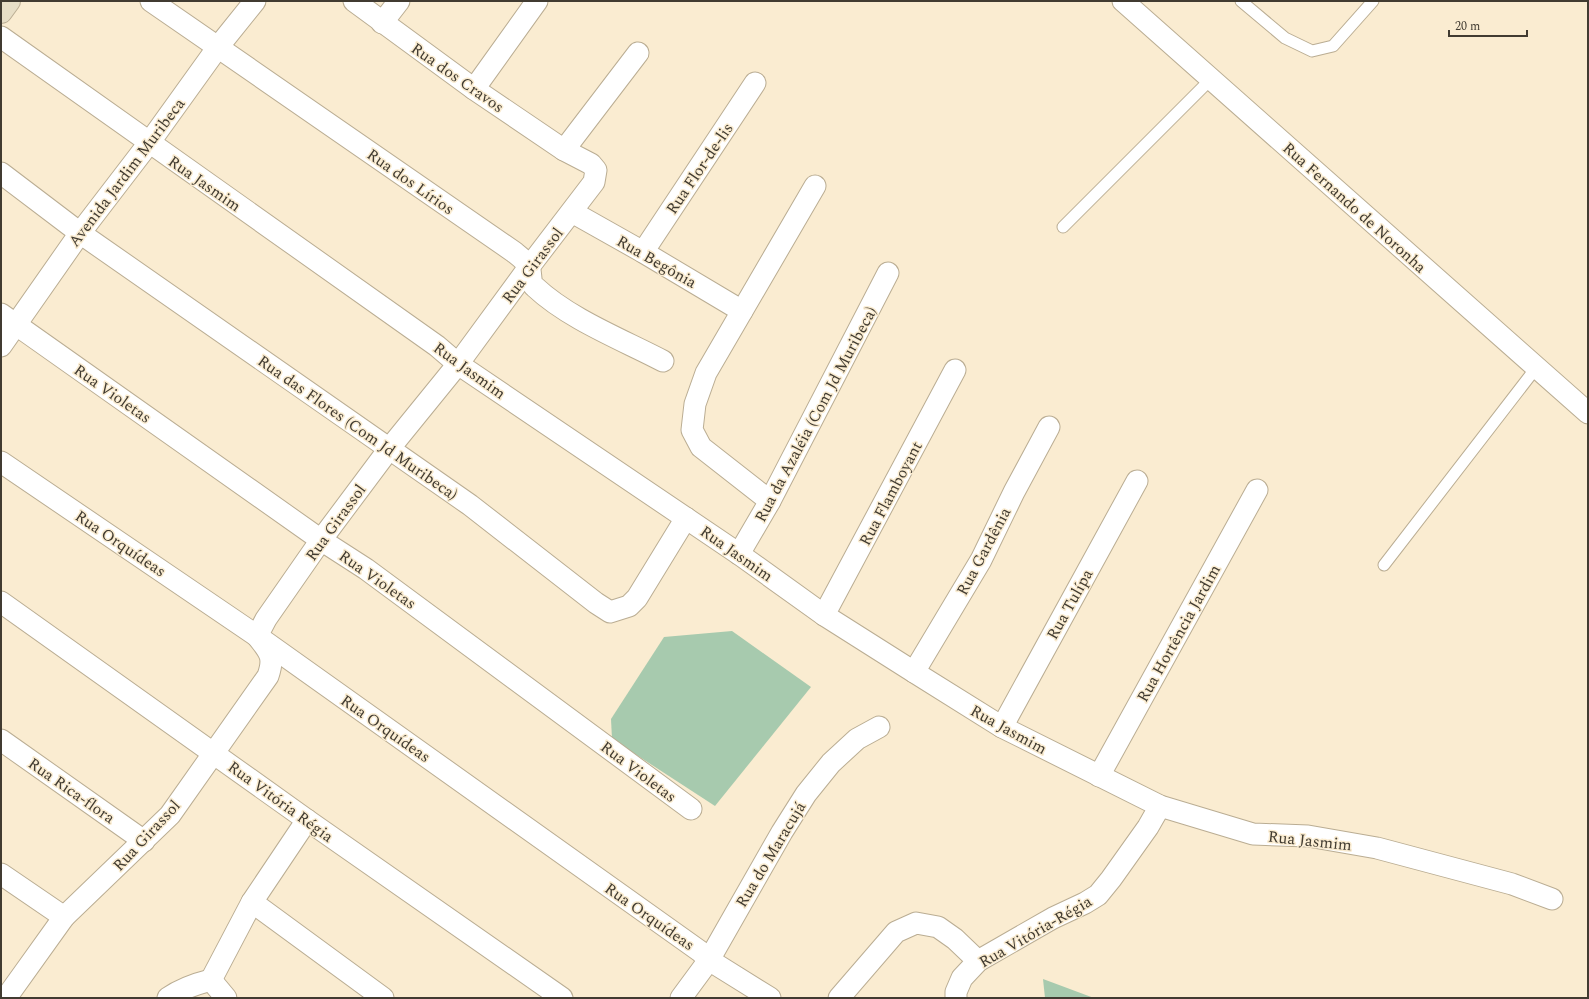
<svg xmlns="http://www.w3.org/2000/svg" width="1589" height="999" viewBox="0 0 1589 999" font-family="Spectral,serif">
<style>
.green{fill:#a7caae}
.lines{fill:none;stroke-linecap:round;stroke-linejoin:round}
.service-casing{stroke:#baad93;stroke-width:13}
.minor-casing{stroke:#baad93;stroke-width:23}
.secondary-casing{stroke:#baad93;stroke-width:24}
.service{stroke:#fff;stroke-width:11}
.minor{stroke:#fff;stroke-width:21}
.secondary{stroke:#e7dec6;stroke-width:22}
.labels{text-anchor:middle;stroke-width:3;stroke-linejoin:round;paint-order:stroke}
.street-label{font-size:16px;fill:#413b31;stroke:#faecd1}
</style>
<rect width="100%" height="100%" fill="#faecd1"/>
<g class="green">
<polygon points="732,631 811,687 715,806 612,739 611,719 664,637"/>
<polygon points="1043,979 1094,998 1045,998"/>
</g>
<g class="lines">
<defs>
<g id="service">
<polyline points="1241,1 1285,38 1312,51 1333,46 1373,1"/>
<polyline points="1063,227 1211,79"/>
<polyline points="1384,565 1536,368"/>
</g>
<g id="minor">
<path d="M151,1l363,251c5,4 12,9 15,15 3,7 0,15 6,20 34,32 88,53 128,74"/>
<polyline points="354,1 474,89 564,150"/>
<polyline points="1123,1 1588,413"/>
<polyline points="382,23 399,1"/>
<polyline points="1,37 437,346 458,364 739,554 824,615 914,672 1002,727 1160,806 1253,834 1308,836 1377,848 1512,884 1552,899"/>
<polyline points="474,89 537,1"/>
<polyline points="1,173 80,233 470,505 596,603 610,612 629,606 637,598 686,518"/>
<polyline points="572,212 643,252 742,311"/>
<polyline points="643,252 755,83"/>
<polyline points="1,314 321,540 366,569 691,809"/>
<polyline points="1,346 80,233 149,143 218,47 255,1"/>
<polyline points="1,462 257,636 701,952 709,960 770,998"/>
<polyline points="770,501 701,447 692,430 695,404 706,373 815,186"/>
<polyline points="739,554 770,501 888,273"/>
<polyline points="1,602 307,820 562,998"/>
<polyline points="824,615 955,370"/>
<polyline points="914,672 981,560 1014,492 1049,427"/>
<polyline points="1002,727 1137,481"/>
<polyline points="1,740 144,841"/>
<polyline points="1099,776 1257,490"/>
<polyline points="1,874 64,917"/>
<polyline points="252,902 383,998"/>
<polyline points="211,980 252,902 307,820"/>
<polyline points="211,980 226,998"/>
<path d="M6,998l58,-81 106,-102 98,-139c7,-20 1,-24 -11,-40l9,-17 55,-79 68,-91 69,-85 71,-97 65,-85 2,-12 -5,-6 -27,-14 74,-97"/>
<path d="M168,998c13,-9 27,-14 43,-18"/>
<polyline points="681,998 709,960 782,832 806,794 831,763 857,739 879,727"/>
<polyline points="839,998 896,932 916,923 938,927 955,939 978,961"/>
<polyline points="956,998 956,992 962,978 978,961 1053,918 1085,903 1098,895 1111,879 1148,827 1160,806"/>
</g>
<polyline id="secondary" points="1,12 9,1"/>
</defs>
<use href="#service" class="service-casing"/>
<use href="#minor" class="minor-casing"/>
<use href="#secondary" class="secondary-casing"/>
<use href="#service" class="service"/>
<use href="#minor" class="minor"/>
<use href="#secondary" class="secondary"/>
</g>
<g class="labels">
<g class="street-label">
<text transform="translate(458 77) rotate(35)" y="6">Rua dos Cravos</text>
<text transform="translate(699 168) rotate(-56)" y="6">Rua Flor-de-lis</text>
<text transform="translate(126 172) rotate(-53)" y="6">Avenida Jardim Muribeca</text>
<text transform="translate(411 181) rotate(35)" y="6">Rua dos Lírios</text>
<text transform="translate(205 183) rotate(35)" y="6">Rua Jasmim</text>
<text transform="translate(1355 207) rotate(42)" y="6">Rua Fernando de Noronha</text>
<text transform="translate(657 261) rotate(30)" y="6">Rua Begônia</text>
<text transform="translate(532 265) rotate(-53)" y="6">Rua Girassol</text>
<text transform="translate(470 370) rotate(36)" y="6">Rua Jasmim</text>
<text transform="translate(113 393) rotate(35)" y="6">Rua Violetas</text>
<text transform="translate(815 414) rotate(-62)" y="6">Rua da Azaléia (Com Jd Muribeca)</text>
<text transform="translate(358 427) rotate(35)" y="6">Rua das Flores (Com Jd Muribeca)</text>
<text transform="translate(890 493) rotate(-62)" y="6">Rua Flamboyant</text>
<text transform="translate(335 522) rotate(-54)" y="6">Rua Girassol</text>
<text transform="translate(121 543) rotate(34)" y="6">Rua Orquídeas</text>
<text transform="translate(983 551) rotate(-62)" y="6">Rua Gardênia</text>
<text transform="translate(737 553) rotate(35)" y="6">Rua Jasmim</text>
<text transform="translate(378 579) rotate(35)" y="6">Rua Violetas</text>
<text transform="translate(1069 604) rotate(-61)" y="6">Rua Tulípa</text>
<text transform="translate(1178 633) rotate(-61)" y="6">Rua Hortência Jardim</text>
<text transform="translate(386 728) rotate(35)" y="6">Rua Orquídeas</text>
<text transform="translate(1009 729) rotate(29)" y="6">Rua Jasmim</text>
<text transform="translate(639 771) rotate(37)" y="6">Rua Violetas</text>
<text transform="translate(72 790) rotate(35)" y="6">Rua Rica-flora</text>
<text transform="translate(281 801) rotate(36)" y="6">Rua Vitória Régia</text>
<text transform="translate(146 835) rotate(-47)" y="6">Rua Girassol</text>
<text transform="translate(1310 840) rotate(6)" y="6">Rua Jasmim</text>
<text transform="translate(770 854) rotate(-59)" y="6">Rua do Maracujá</text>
<text transform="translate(650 916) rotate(35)" y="6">Rua Orquídeas</text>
<text transform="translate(1035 931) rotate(-30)" y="6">Rua Vitória-Régia</text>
</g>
</g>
<rect width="1589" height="999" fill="none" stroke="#413b31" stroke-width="4"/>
<path d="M1449 30v6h78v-6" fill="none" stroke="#413b31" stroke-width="2"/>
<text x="1455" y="30" font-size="12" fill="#413b31" stroke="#faecd1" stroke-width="3" paint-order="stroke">20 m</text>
</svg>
